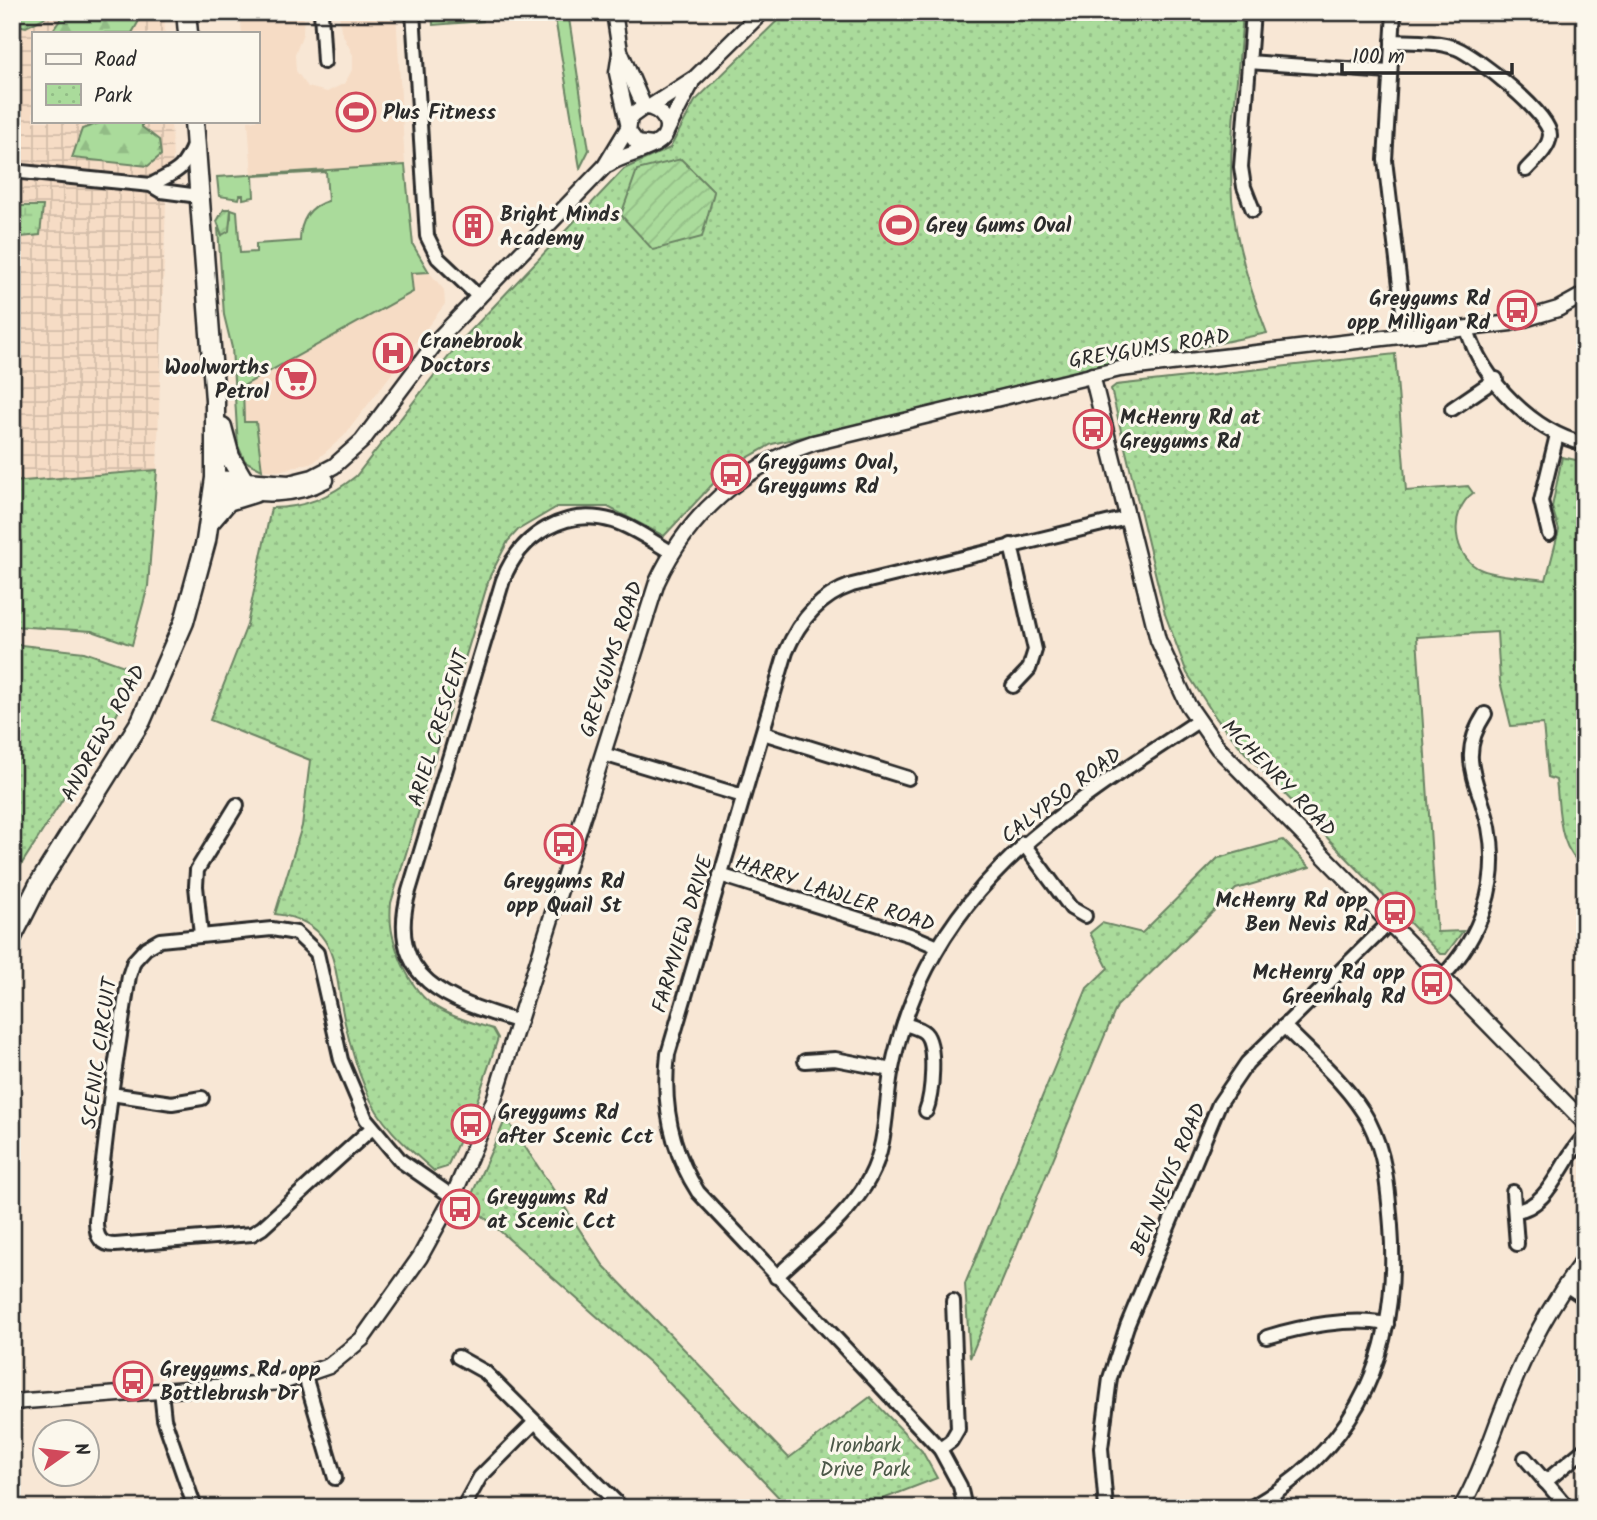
<svg xmlns="http://www.w3.org/2000/svg" width="1597" height="1520" viewBox="0 0 1597 1520" font-family="Kalam,sans-serif">
<style>
.built{fill:#f6dcc5}
.industrial{fill:url(#industrial-grid)}
.grass{fill:#aadb9b;stroke:#6a8363;stroke-width:2}
.forest{fill:url(#forest-firs);stroke:#6a8363;stroke-width:2}
.wetland{fill:url(#wetland-marsh);stroke:#6a8363;stroke-width:2}
.park{fill:url(#park-dots);stroke:#6a8363;stroke-width:2}
.garden{fill:url(#garden-furrows);stroke:#6a8363;stroke-width:2}
.lines{fill:none;stroke-linecap:round;stroke-linejoin:round}
.minor-casing{stroke:#2b2b2b;stroke-width:18}
.tertiary-casing{stroke:#2b2b2b;stroke-width:19}
.secondary-casing{stroke:#2b2b2b;stroke-width:23}
.minor{stroke:#fbf7ec;stroke-width:12}
.tertiary{stroke:#fbf7ec;stroke-width:14}
.secondary{stroke:#fbf7ec;stroke-width:18}
.labels{text-anchor:middle;stroke-width:6;stroke-linejoin:round;paint-order:stroke}
.poi-label{font-size:21px;font-weight:bold;fill:#2b2b2b;stroke:#fbf7ec;text-anchor:start}
.street-label{font-size:21px;fill:#2b2b2b;stroke:#fbf7ec}
.park-label{font-size:21px;fill:#4b5747;stroke:#fbf7ec}
</style>
<defs>
<pattern id="industrial-grid" width="8" height="8" patternUnits="userSpaceOnUse" patternTransform="scale(1.75)"><rect width="8" height="8" fill="#f6dcc5"/><path d="M0 4h8M4 0v8" fill="none" stroke="#d3bda9"/></pattern>
<pattern id="forest-firs" width="22" height="20" patternUnits="userSpaceOnUse" patternTransform="scale(1.75)"><rect width="22" height="20" fill="#aadb9b"/><path d="M5 1l3.5 6h-7zM16 11l3.5 6h-7z" fill="#92bc86"/></pattern>
<pattern id="wetland-marsh" width="20" height="14" patternUnits="userSpaceOnUse" patternTransform="scale(1.75)"><rect width="20" height="14" fill="#aadb9b"/><path d="M1 5h8M5 5V1M11 12h8M15 12V8" fill="none" stroke="#92bc86"/></pattern>
<pattern id="park-dots" width="8" height="8" patternUnits="userSpaceOnUse" patternTransform="scale(1.75)"><rect width="8" height="8" fill="#aadb9b"/><path d="M2 2h.1M6 6h.1" fill="none" stroke="#92bc86" stroke-width="1.8" stroke-linecap="round"/></pattern>
<pattern id="garden-furrows" width="10" height="10" patternUnits="userSpaceOnUse" patternTransform="scale(1.75)"><rect width="10" height="10" fill="#aadb9b"/><path d="M-1 1l2-2M0 10L10 0M9 11l2-2" fill="none" stroke="#92bc86"/></pattern>
</defs>
<rect width="100%" height="100%" fill="#f8e7d5"/>
<filter id="ink" filterUnits="userSpaceOnUse"><feTurbulence type="fractalNoise" baseFrequency=".0143" numOctaves="2"/><feDisplacementMap in="SourceGraphic" scale="14" xChannelSelector="R" yChannelSelector="G"/><feConvolveMatrix kernelMatrix="1 2 1 2 8 2 1 2 1" color-interpolation-filters="sRGB"/></filter>
<g filter="url(#ink)">
<g class="built">
<polygon points="240,12 304,12 303,33 295,55 296,71 308,87 327,92 345,83 353,68 353,55 341,31 339,12 396,12 405,165 252,175 248,121 257,121 257,33 242,33"/>
<polygon points="429,272 444,290 445,304 344,436 314,462 278,471 262,470 256,422 244,422 242,386 413,292 411,273"/>
</g>
<polygon class="industrial" points="12,12 164,12 165,33 33,33 33,121 171,121 173,158 166,201 157,470 12,482"/>
<g class="grass">
<polygon points="554,12 568,12 589,150 580,168"/>
<path d="M405,165l8,80 16,27 -18,1 2,19 -170,94 1,36h12l6,48 -17,-9 -7,-15 -6,-98 -8,-33 -6,-87 4,7 9,-17v-9l6,2 3,42 16,-1v-8l44,-3c0,-20 9,-35 28,-40l-2,-29 -73,4 1,21 -11,2v-4h-3l-1,4 -20,-3 -2,-19z"/>
</g>
<g class="forest">
<polygon points="12,12 47,12 48,16 26,27 12,24"/>
<polygon points="144,12 132,33 51,33 65,13"/>
<polygon points="105,121 142,121 142,127 159,140 161,155 148,166 72,158 82,129"/>
</g>
<polygon class="wetland" points="12,206 43,206 40,235 12,238"/>
<g class="park">
<path d="M786,12h457c-4,62 -15,126 -11,187 4,47 18,91 35,134l-170,36 -325,75 -46,26 -62,66 -56,-29h-51l-39,23 -10,11 -18,35 -99,327c-2,21 1,34 8,53 21,53 43,57 94,73l5,9 -21,63 -30,66 -13,4c-27,-24 -54,-46 -68,-81 -9,-21 -16,-45 -21,-67 -12,-51 -3,-101 -70,-109l27,-88 8,-66 -100,-40 37,-95 24,-117c33,0 59,-11 85,-32l104,-134 164,-173 46,-21 25,-47z"/>
<path d="M1395,354l11,137 62,-5 5,7c-25,18 -21,65 9,77 18,7 45,7 64,10l13,-50 -7,-23 10,-50 23,5v406c-28,-20 -25,-57 -29,-88l-8,-3 -5,-53 -32,2 -11,-45 -3,-49 -80,5 20,295 26,-1 -17,23h-6l-193,-199 -31,-37 -29,-45 -22,-59 -54,-225 5,-4z"/>
<polygon points="157,470 148,586 132,645 92,631 12,626 12,482"/>
<polygon points="12,644 84,652 139,671 116,716 12,879"/>
<polygon points="1283,840 1310,867 1236,889 1117,1006 970,1358 965,1284 1087,988 1108,968 1090,933 1102,923 1142,933 1218,858"/>
<polygon points="506,1118 603,1265 789,1458 870,1397 922,1451 937,1478 860,1508 789,1508 651,1364 468,1203"/>
</g>
<g class="garden">
<polygon points="432,12 439,12 439,19 483,16 483,21 433,25"/>
<polygon points="681,159 714,192 702,237 653,250 621,215 637,170"/>
<polygon points="224,209 231,209 229,231 222,235 217,221"/>
</g>
<g class="lines">
<defs>
<g id="minor">
<polyline points="321,12 324,62"/>
<polyline points="413,12 427,236 438,258 479,297"/>
<polyline points="1253,12 1241,167 1244,187 1253,210"/>
<polyline points="1394,12 1385,160 1406,336"/>
<path d="M1392,41c21,1 44,0 64,7 20,8 94,66 94,87 -1,14 -15,25 -24,35"/>
<polyline points="1249,62 1389,72"/>
<polyline points="12,171 151,185 161,191 199,196"/>
<path d="M151,185c25,-14 31,-12 43,-41"/>
<path d="M1467,329c15,51 66,103 118,115"/>
<polyline points="1452,409 1496,379"/>
<polyline points="1549,534 1541,501 1557,435"/>
<polyline points="1011,545 1035,650 1029,669 1013,686"/>
<polyline points="763,733 908,778"/>
<polyline points="603,754 743,796"/>
<polyline points="1023,843 1071,908 1085,916"/>
<polyline points="720,875 910,935 938,947"/>
<polyline points="201,935 196,886 197,870 237,805"/>
<path d="M1442,977c39,-40 58,-94 47,-150 -10,-45 -33,-69 -4,-113"/>
<path d="M520,1022c-68,-21 -136,-40 -111,-131l94,-311c17,-45 62,-73 110,-59 20,6 39,20 58,31"/>
<path d="M904,1024c7,2 16,4 21,9 12,12 7,63 1,78"/>
<polyline points="805,1061 835,1059 892,1070"/>
<polyline points="111,1094 172,1103 202,1098"/>
<path d="M372,1128l-110,100 -10,6 -137,11c-16,0 -19,-10 -19,-24l15,-127 18,-118 5,-15 12,-13 14,-8 112,-11 24,4 21,20 24,107 25,59 35,42 52,36"/>
<polyline points="1513,1192 1517,1244"/>
<path d="M1515,1211c35,-3 47,-54 70,-75"/>
<path d="M776,1277c31,-30 74,-61 94,-100 17,-32 15,-69 21,-104 7,-36 19,-72 36,-105 58,-115 167,-178 271,-247"/>
<polyline points="1566,1285 1585,1298"/>
<path d="M1267,1337c36,-11 83,-20 120,-13"/>
<polyline points="458,1357 485,1372 622,1508"/>
<polyline points="305,1376 335,1478"/>
<polyline points="161,1391 164,1419 195,1508"/>
<polyline points="940,1449 951,1441 958,1429 953,1301"/>
<polyline points="1525,1458 1568,1508"/>
<polyline points="1545,1482 1585,1449"/>
<polyline points="463,1508 480,1477 535,1422"/>
<path d="M965,1508l-5,-22 -20,-37 -242,-257c-27,-42 -36,-88 -30,-138l118,-402c13,-31 34,-56 66,-67l275,-67"/>
<polyline points="1106,1508 1101,1448 1110,1378 1127,1326 1219,1104 1247,1063 1389,923"/>
<path d="M1250,1508c111,-62 150,-160 141,-282 -3,-36 -5,-71 -22,-104 -20,-37 -56,-66 -85,-96"/>
</g>
<g id="tertiary">
<polyline points="614,12 620,51 644,107"/>
<polyline points="620,53 617,73 628,123"/>
<polyline points="650,107 695,78 762,12"/>
<polyline points="667,130 691,84"/>
<path d="M609,164c15,-10 38,-12 51,-23 16,-14 2,-34 -16,-34l-14,10 -2,14 9,12 15,2"/>
<polyline points="1092,375 1158,640 1188,705 1218,748 1585,1123"/>
<polyline points="215,478 289,483 313,477 334,466 362,441 440,337 605,166 628,128"/>
<path d="M213,489c39,4 77,11 113,-9"/>
<path d="M12,1402l270,-20 47,-16 33,-27 58,-82 33,-60 41,-97 163,-518c31,-67 86,-116 156,-139l307,-74 391,-46 47,-14 27,-15"/>
<path d="M1461,1508c21,-36 32,-76 48,-114 19,-48 45,-95 76,-136"/>
</g>
<g id="secondary">
<polyline points="186,12 188,33"/>
<polyline points="222,427 230,457 244,481"/>
<polyline points="210,522 228,501 254,493"/>
<polyline points="12,937 39,884 141,721 184,622 206,541 215,478 215,400 194,121"/>
</g>
</defs>
<use href="#minor" class="minor-casing"/>
<use href="#tertiary" class="tertiary-casing"/>
<use href="#secondary" class="secondary-casing"/>
<use href="#minor" class="minor"/>
<use href="#tertiary" class="tertiary"/>
<use href="#secondary" class="secondary"/>
</g>
</g>
<defs>
<symbol id="stadium-ring" viewBox="-11 -11 22 22"><circle r="9.5" fill="#fbf7ec" stroke="#d1495b" stroke-width="1.5"/><path d="M0-5a6.5 5 0 1 0 0 10a6.5 5 0 1 0 0-10ZM-3.5-1.8h7v3.6h-7Z" fill="#d1495b"/></symbol>
<symbol id="building-ring" viewBox="-11 -11 22 22"><circle r="9.5" fill="#fbf7ec" stroke="#d1495b" stroke-width="1.5"/><path d="M-4-6H4V6H1V3H-1V6H-4ZM-2.5-4.3h1.7v1.8h-1.7ZM.8-4.3h1.7v1.8H.8ZM-2.5-1h1.7V.8h-1.7ZM.8-1h1.7V.8H.8Z" fill="#d1495b"/></symbol>
<symbol id="bus-ring" viewBox="-11 -11 22 22"><circle r="9.5" fill="#fbf7ec" stroke="#d1495b" stroke-width="1.5"/><path d="M-5-6H5V4H4V6H2V4H-2V6H-4V4H-5ZM-3.5-4V0h7V-4ZM-3.5 1.2v1.5H-2V1.2ZM2 1.2v1.5H3.5V1.2Z" fill="#d1495b"/></symbol>
<symbol id="hospital-ring" viewBox="-11 -11 22 22"><circle r="9.5" fill="#fbf7ec" stroke="#d1495b" stroke-width="1.5"/><path d="M-5-5h3v3.5h4V-5h3V5h-3V1.5h-4V5h-3Z" fill="#d1495b"/></symbol>
<symbol id="supermarket-ring" viewBox="-11 -11 22 22"><circle r="9.5" fill="#fbf7ec" stroke="#d1495b" stroke-width="1.5"/><path d="M-6-5.5h2.5l.6 2H6L4.5 2H-2.5L-4.4-4H-6ZM-1.5 3.2a1.3 1.3 0 1 0 .1 0ZM3 3.2a1.3 1.3 0 1 0 .1 0Z" fill="#d1495b"/></symbol>
</defs>
<g fill-rule="evenodd">
<use href="#stadium-ring" x="334" y="90" width="44" height="44"/>
<use href="#stadium-ring" x="877" y="203" width="44" height="44"/>
<use href="#building-ring" x="451" y="204" width="44" height="44"/>
<use href="#bus-ring" x="1495" y="288" width="44" height="44"/>
<use href="#hospital-ring" x="371" y="331" width="44" height="44"/>
<use href="#supermarket-ring" x="274" y="357" width="44" height="44"/>
<use href="#bus-ring" x="1071" y="407" width="44" height="44"/>
<use href="#bus-ring" x="709" y="452" width="44" height="44"/>
<use href="#bus-ring" x="542" y="822" width="44" height="44"/>
<use href="#bus-ring" x="1373" y="890" width="44" height="44"/>
<use href="#bus-ring" x="1410" y="962" width="44" height="44"/>
<use href="#bus-ring" x="449" y="1102" width="44" height="44"/>
<use href="#bus-ring" x="438" y="1187" width="44" height="44"/>
<use href="#bus-ring" x="111" y="1359" width="44" height="44"/>
</g>
<g class="labels">
<g class="poi-label">
<text x="383" y="119">Plus Fitness</text>
<text x="500" y="221">Bright Minds<tspan x="500" dy="24">Academy</tspan></text>
<text x="926" y="232">Grey Gums Oval</text>
<text x="1490" y="305" text-anchor="end">Greygums Rd<tspan x="1490" dy="24">opp Milligan Rd</tspan></text>
<text x="420" y="348">Cranebrook<tspan x="420" dy="24">Doctors</tspan></text>
<text x="269" y="374" text-anchor="end">Woolworths<tspan x="269" dy="24">Petrol</tspan></text>
<text x="1120" y="424">McHenry Rd at<tspan x="1120" dy="24">Greygums Rd</tspan></text>
<text x="758" y="469">Greygums Oval,<tspan x="758" dy="24">Greygums Rd</tspan></text>
<text x="564" y="888" text-anchor="middle">Greygums Rd<tspan x="564" dy="24">opp Quail St</tspan></text>
<text x="1368" y="907" text-anchor="end">McHenry Rd opp<tspan x="1368" dy="24">Ben Nevis Rd</tspan></text>
<text x="1405" y="979" text-anchor="end">McHenry Rd opp<tspan x="1405" dy="24">Greenhalg Rd</tspan></text>
<text x="498" y="1119">Greygums Rd<tspan x="498" dy="24">after Scenic Cct</tspan></text>
<text x="487" y="1204">Greygums Rd<tspan x="487" dy="24">at Scenic Cct</tspan></text>
<text x="160" y="1376">Greygums Rd opp<tspan x="160" dy="24">Bottlebrush Dr</tspan></text>
</g>
<g class="street-label">
<text transform="translate(1149 348) rotate(-9)" y="7">GREYGUMS ROAD</text>
<text transform="translate(611 659) rotate(-72)" y="7">GREYGUMS ROAD</text>
<text transform="translate(438 728) rotate(-73)" y="7">ARIEL CRESCENT</text>
<text transform="translate(103 733) rotate(-61)" y="7">ANDREWS ROAD</text>
<text transform="translate(1279 778) rotate(46)" y="7">MCHENRY ROAD</text>
<text transform="translate(1061 795) rotate(-37)" y="7">CALYPSO ROAD</text>
<text transform="translate(835 893) rotate(18)" y="7">HARRY LAWLER ROAD</text>
<text transform="translate(682 934) rotate(-73)" y="7">FARMVIEW DRIVE</text>
<text transform="translate(99 1053) rotate(-82)" y="7">SCENIC CIRCUIT</text>
<text transform="translate(1168 1179) rotate(-67)" y="7">BEN NEVIS ROAD</text>
</g>
<g class="park-label">
<text x="865" y="1452">Ironbark<tspan x="865" dy="24">Drive Park</tspan></text>
</g>
</g>
<rect width="1597" height="1520" fill="none" stroke="#fbf7ec" stroke-width="42"/>
<rect x="21" y="21" width="1555" height="1478" fill="none" stroke="#2b2b2b" stroke-width="2.5" filter="url(#ink)"/>
<rect x="32" y="32" width="228" height="91" fill="#fbf7ec" stroke="#a8a59f" stroke-width="2"/>
<rect x="46" y="54" width="35" height="10" fill="#fbf7ec" stroke="#a8a59f" stroke-width="2"/>
<text x="94" y="66" font-size="21" fill="#2b2b2b">Road</text>
<rect x="46" y="84" width="35" height="21" fill="url(#park-dots)" stroke="#a8a59f" stroke-width="2"/>
<text x="94" y="102" font-size="21" fill="#2b2b2b">Park</text>
<g transform="translate(66 1453) rotate(76)"><circle r="33" fill="#fbf7ec" stroke="#a8a59f" stroke-width="2"/>
<path d="M0-5L12 26L0 18L-12 26Z" fill="#d1495b"/>
<text y="-10" font-size="19" font-weight="bold" text-anchor="middle" fill="#2b2b2b">N</text>
</g>
<path d="M1342 63v10h170v-10" fill="none" stroke="#2b2b2b" stroke-width="3.5"/>
<text x="1352" y="63" font-size="21" fill="#2b2b2b" stroke="#fbf7ec" stroke-width="5" paint-order="stroke">100 m</text>
</svg>
